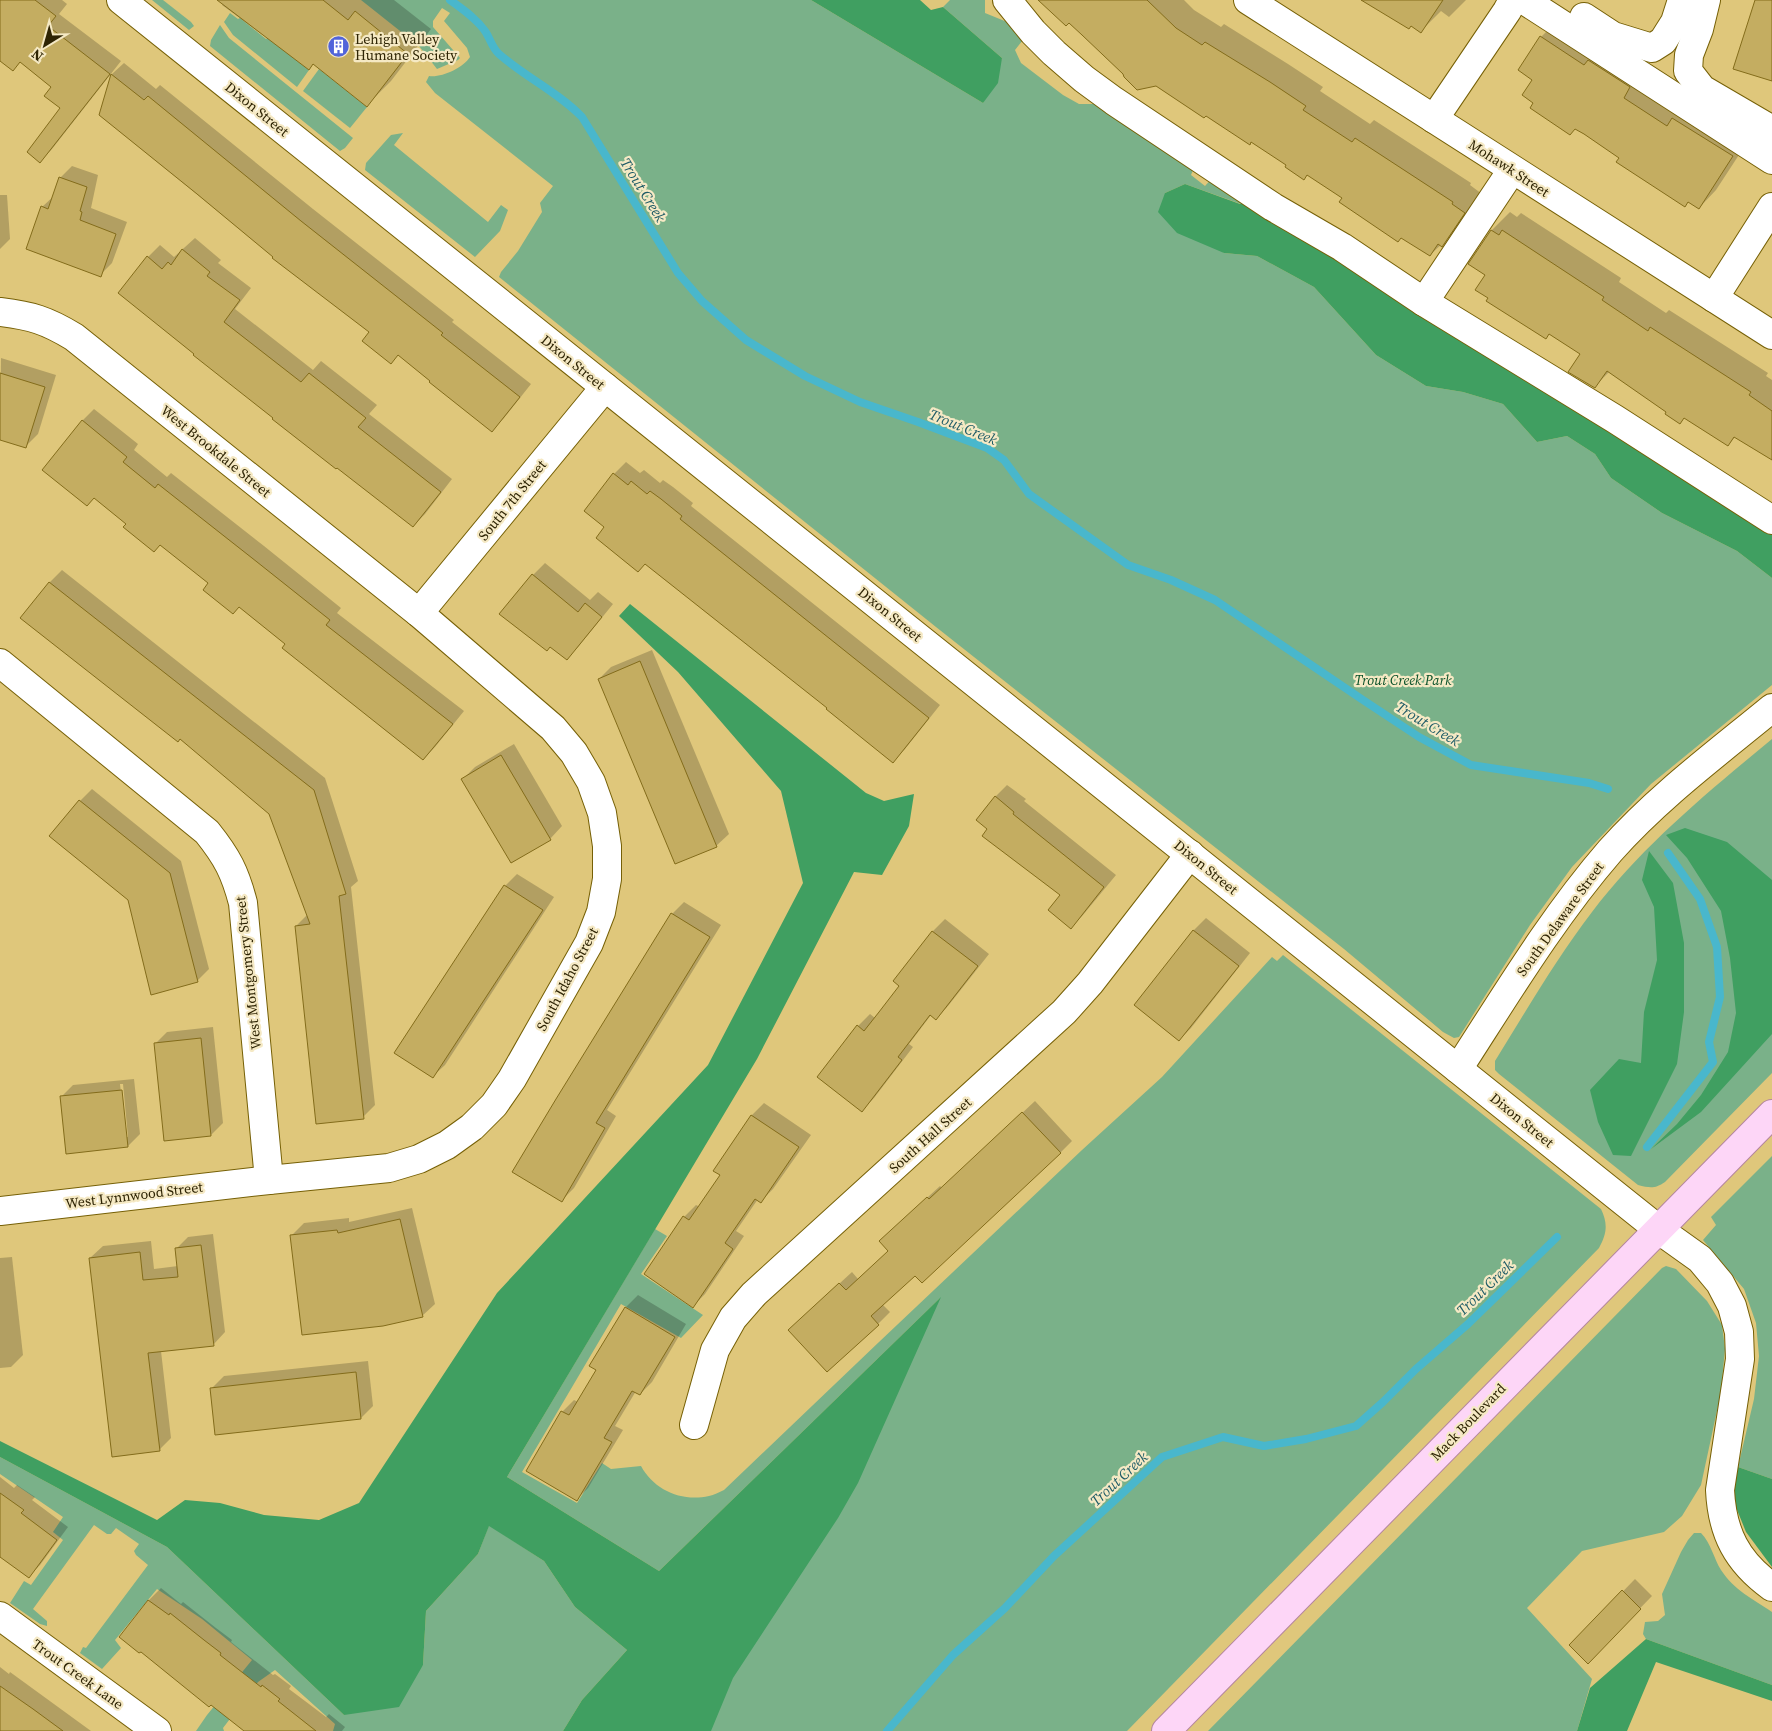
<svg xmlns="http://www.w3.org/2000/svg" width="1772" height="1731" viewBox="0 0 1772 1731" font-family="'Source Serif 4',serif">
<style>
.green{fill:#7ab189}
.forest{fill:#409f61}
.shadow{fill:#0003;fill-rule:evenodd}
.lines{fill:none;stroke-linecap:round;stroke-linejoin:round}
.stream{stroke:#49b7cc;stroke-width:8}
.building{fill:#c4ad61;stroke:#836c1b}
.minor-casing{stroke:#766006;stroke-width:30}
.major-casing{stroke:#b4869e;stroke-width:30}
.minor{stroke:#fff;stroke-width:28}
.major{stroke:#fdd6f7;stroke-width:28}
.labels{text-anchor:middle;stroke-width:4.5;stroke-linejoin:round;paint-order:stroke}
.poi-label{font-size:14px;fill:#2e2404;stroke:#f5e9c4;text-anchor:start}
.street-label{font-size:14px;fill:#2e2404;stroke:#f5e9c4}
.park-label{font-size:14px;font-style:italic;fill:#075028;stroke:#f5e9c4}
.water-label{font-size:15px;font-style:italic;fill:#1e5b66;stroke:#f5e9c4}
</style>
<rect width="100%" height="100%" fill="#dfc77b"/>
<g class="green">
<polygon points="152,0 163,0 191,22 194,26 189,30"/>
<path d="M361,0h450l172,103 19,-45 -59,-51 7,-7h35v13l27,11 14,12 -11,14 6,13 42,32 16,9h15l4,-4 97,65 -4,10 14,11 9,-10 35,27 -8,1 -56,-20 -20,9 59,60 33,3 57,31 62,68 50,31 37,6 40,12 34,38 30,-6 28,18 16,24 51,35 75,38 35,27v107l-121,99 -79,83 -42,58 -71,112 -5,1 -11,-6 -99,-83 -408,-322 -437,-350 2,-5 17,-21 24,-39 -2,-9 13,-17 -118,-93 -9,-11 3,-6c12,2 34,-8 41,-19l-3,-9 -23,-27 6,-8 -8,-5 -9,13v6l27,31 -2,2 -21,9 -18,-23z"/>
<polygon points="230,13 238,19 240,18 266,39 268,38 309,70 297,87 233,35 224,22"/>
<polygon points="220,25 229,38 353,138 345,148 340,151 210,46 211,40"/>
<polygon points="319,69 367,107 350,128 303,91"/>
<polygon points="403,133 394,145 488,222 501,205 508,210 500,231 475,257 365,170 366,163 391,135"/>
<path d="M1772,739v334l-107,109c-10,7 -15,6 -27,3l-139,-111 -4,-4v-9c31,-50 61,-102 97,-149 51,-67 116,-120 180,-173z"/>
<path d="M1283,955l318,254c7,15 6,24 -2,39l-472,483h-437l250,-433 -281,273 -152,-94 148,-248 12,7 -26,38 62,41 -22,23 -60,-34 -99,168 55,31 25,-40 9,6 30,-3c13,24 40,36 68,30 5,-1 10,-4 15,-6l155,-148 203,-192 80,-73 110,-120 5,4z"/>
<polygon points="1772,1156 1772,1479 1738,1467 1754,1399 1759,1356 1756,1323 1744,1289 1703,1240 1716,1225 1711,1217"/>
<polygon points="1666,1266 1676,1269 1707,1301 1722,1325 1725,1349 1721,1392 1701,1485 1682,1516 1664,1532 1582,1551 1527,1608 1592,1679 1577,1731 1208,1731 1662,1268"/>
<polygon points="0,1457 167,1547 344,1715 423,1665 426,1611 478,1554 489,1525 544,1561 575,1607 627,1650 582,1700 563,1731 333,1731 335,1724 275,1670 258,1682 223,1728 224,1731 196,1731 207,1715 252,1660 202,1619 157,1589 115,1640 121,1648 102,1669 80,1653 83,1647 86,1648 148,1565 136,1555 134,1551 139,1544 116,1528 111,1534 107,1534 94,1525 33,1609 47,1621 47,1626 40,1624 10,1603 24,1581 31,1585 63,1540 53,1532 63,1517 0,1474"/>
<path d="M1694,1533h7c10,10 13,26 20,37 13,20 32,29 51,42v73l-126,-46 -3,-5 2,-12 13,-1 7,-6 -3,-21 19,-42 7,-12z"/>
</g>
<g class="forest">
<polygon points="811,0 920,0 931,10 943,7 1002,58 998,83 983,103"/>
<polygon points="1185,184 1240,204 1249,203 1772,532 1772,578 1737,551 1662,513 1611,478 1595,454 1567,436 1537,442 1503,404 1463,392 1426,386 1376,355 1314,287 1257,256 1224,253 1177,233 1158,212 1165,193"/>
<polygon points="630,604 866,793 884,801 914,794 909,826 882,875 854,872 757,1059 507,1477 659,1571 941,1297 858,1483 838,1518 733,1678 711,1731 563,1731 582,1700 627,1650 575,1607 544,1561 489,1526 478,1554 426,1611 423,1665 399,1707 344,1715 167,1547 0,1457 0,1441 157,1520 185,1500 220,1503 264,1515 319,1520 359,1503 497,1293 708,1065 803,883 781,791 678,672 619,616"/>
<polygon points="1685,828 1727,842 1772,880 1772,1034 1701,1112 1651,1149 1677,1124 1701,1095 1728,1052 1736,1013 1730,958 1721,911 1687,858 1666,835"/>
<polygon points="1649,851 1673,883 1684,943 1684,1012 1677,1064 1631,1156 1613,1155 1598,1122 1590,1090 1619,1059 1641,1063 1644,1012 1657,960 1654,907 1642,880"/>
<polygon points="1738,1467 1772,1479 1772,1567 1746,1532 1731,1495"/>
<polygon points="1646,1639 1772,1685 1772,1701 1656,1662 1627,1731 1577,1731 1590,1688"/>
</g>
<g class="shadow">
<polygon points="0,0 62,0 67,4 59,14 121,61 52,149 40,161 62,108 53,87 21,61 13,70 0,60"/>
<polygon points="226,0 394,0 431,29 391,81 367,105 314,63 309,69 268,36 267,38 222,5"/>
<polygon points="1041,0 1184,0 1194,10 1221,27 1224,24 1288,64 1323,87 1320,91 1370,124 1374,120 1471,183 1470,185 1482,194 1460,227 1430,255 1308,174 1303,179 1288,165 1252,141 1157,85 1125,74 1069,21"/>
<polygon points="1364,0 1466,0 1449,17 1441,11 1421,31"/>
<polygon points="1558,20 1750,138 1716,190 1699,208 1689,201 1685,205 1621,157 1535,102 1534,79 1541,37"/>
<polygon points="124,63 156,89 160,85 313,209 454,320 452,322 531,384 504,418 492,430 399,354 391,362 371,332 274,257 100,115 112,74"/>
<polygon points="72,166 98,175 91,208 127,222 112,263 100,275 42,207 55,195 60,178"/>
<polygon points="0,195 7,195 10,239 0,249"/>
<polygon points="1510,212 1517,217 1521,213 1621,278 1619,282 1666,313 1669,310 1768,373 1766,376 1772,380 1772,459 1736,436 1728,445 1685,417 1680,423 1668,411 1609,372 1594,387 1581,353 1550,333 1545,338 1489,297 1486,274 1470,264 1492,230"/>
<polygon points="195,238 221,260 218,263 251,288 235,309 313,370 321,361 377,405 369,414 452,479 425,514 413,526 148,257 160,245 174,257"/>
<polygon points="1,358 56,375 38,434 26,446 0,438"/>
<polygon points="94,409 138,444 134,450 167,477 171,473 264,546 341,608 337,613 464,711 435,747 423,759 286,644 161,544 128,524 82,421"/>
<polygon points="626,462 640,473 644,470 660,483 663,480 673,487 693,503 691,506 940,705 905,749 893,761 606,526 614,474"/>
<polygon points="545,563 590,600 598,592 613,604 578,647 566,659 533,575"/>
<polygon points="62,570 325,778 358,881 351,887 375,1105 363,1117 296,926 308,914 270,814 180,738 22,618 50,582"/>
<polygon points="652,650 729,834 716,846 599,679 611,667"/>
<polygon points="514,744 562,826 550,839 463,779 475,767"/>
<polygon points="1007,785 1026,799 1024,801 1116,875 1083,915 1071,927 1062,895 989,829 995,797"/>
<polygon points="92,789 181,861 209,969 197,981 129,899 80,801"/>
<polygon points="517,874 554,897 445,1065 432,1077 396,1053 505,886"/>
<polygon points="684,902 721,925 607,1110 616,1116 574,1188 562,1200 672,914"/>
<polygon points="1206,918 1250,953 1191,1028 1179,1040 1135,1005 1194,930"/>
<polygon points="945,919 989,954 948,1006 936,1019 931,1015 909,1044 913,1047 874,1098 862,1110 858,1026 870,1014 875,1018 901,986 895,981 933,931"/>
<polygon points="213,1027 223,1123 211,1135 155,1044 167,1032"/>
<path d="M134,1079l6,55 -12,12 -67,-49 12,-12zM120,1084h3l5,53h-2z"/>
<polygon points="1035,1101 1072,1141 1060,1153 915,1274 882,1304 890,1312 878,1324 802,1318 852,1272 858,1279 889,1251 893,1229 940,1186 942,1188"/>
<polygon points="764,1103 811,1135 773,1189 761,1201 758,1199 736,1231 744,1236 705,1294 693,1306 684,1217 696,1205 700,1207 722,1175 715,1170 752,1115"/>
<polygon points="412,1208 435,1304 422,1316 292,1235 304,1223 349,1218 349,1222"/>
<polygon points="213,1234 225,1332 213,1345 161,1351 171,1438 159,1450 90,1258 103,1246 151,1241 154,1269 178,1266 176,1249 188,1237"/>
<polygon points="12,1257 23,1355 11,1367 0,1368 0,1258"/>
<polygon points="638,1295 686,1324 652,1382 640,1394 636,1391 615,1426 623,1430 588,1488 576,1500 562,1412 574,1400 578,1402 597,1369 591,1366 626,1307"/>
<polygon points="368,1361 373,1406 361,1418 212,1388 224,1376"/>
<polygon points="0,1477 14,1488 17,1485 35,1497 32,1500 68,1527 40,1565 28,1577 0,1556"/>
<polygon points="1635,1579 1652,1596 1588,1662 1571,1645"/>
<polygon points="161,1588 181,1604 183,1602 216,1628 232,1640 231,1642 273,1675 275,1674 291,1686 289,1689 309,1704 326,1717 329,1714 345,1727 342,1731 246,1731 141,1650 121,1637 149,1600"/>
<polygon points="0,1667 9,1674 10,1672 91,1731 0,1731"/>
</g>
<g class="lines">
<g class="stream">
<path d="M450,0c12,9 26,18 35,31 5,7 7,17 14,23 26,23 59,38 83,63l96,156 24,28 44,39 59,36 55,26 58,20 69,26 17,12 25,34 99,71 43,15 44,20 148,100 56,37 52,28 118,18 19,6"/>
<polyline points="1647,1147 1713,1062 1709,1042 1720,997 1717,947 1700,899 1668,853"/>
<polyline points="887,1731 953,1655 1005,1608 1054,1556 1162,1457 1223,1437 1264,1446 1306,1439 1356,1426 1383,1402 1416,1369 1468,1324 1557,1237"/>
</g>
</g>
<g class="building">
<polygon points="0,0 35,0 56,16 48,26 110,74 40,163 27,152 60,108 44,96 51,87 20,62 13,71 0,61"/>
<polygon points="217,0 323,0 348,20 355,11 408,54 367,107 313,64 309,70"/>
<polygon points="1038,0 1147,0 1176,28 1202,45 1205,42 1270,82 1306,106 1303,110 1352,142 1355,138 1453,202 1452,204 1465,213 1442,247 1438,244 1430,256 1401,238 1398,242 1339,202 1342,198 1307,175 1304,180 1285,167 1286,165 1251,142 1250,145 1206,116 1204,118 1156,86 1137,90 1124,77 1123,74 1082,35 1069,23 1066,26"/>
<polygon points="1361,0 1443,0 1421,33 1411,26 1409,29"/>
<polygon points="1755,0 1772,0 1772,81 1733,69"/>
<polygon points="1540,36 1584,65 1588,60 1630,87 1624,98 1667,126 1672,118 1733,156 1699,209 1688,202 1685,207 1616,162 1619,158 1584,134 1575,129 1570,135 1530,108 1533,103 1522,95 1532,80 1518,70"/>
<polygon points="111,74 144,100 148,96 301,221 443,333 441,335 520,397 492,432 429,382 430,381 398,355 391,364 362,341 369,332 272,258 273,257 197,194 99,115"/>
<polygon points="59,177 87,187 80,211 82,212 80,220 116,234 101,277 26,249 41,206 48,209"/>
<polygon points="1491,230 1499,235 1502,230 1604,297 1602,300 1648,331 1650,327 1751,392 1749,395 1772,411 1772,460 1734,437 1728,446 1684,418 1680,424 1665,414 1666,412 1607,371 1595,388 1568,372 1580,354 1549,334 1546,339 1486,301 1488,298 1475,290 1485,275 1468,264"/>
<polygon points="182,249 210,272 207,276 240,300 224,322 301,382 309,373 366,418 358,427 441,492 413,527 337,468 336,469 272,419 273,418 193,355 194,354 118,293 147,256 162,269 168,262 171,265"/>
<polygon points="0,373 45,387 26,448 0,440"/>
<polygon points="82,420 127,457 123,462 155,488 158,484 252,558 330,620 326,625 453,724 423,760 282,648 285,644 239,607 233,614 203,590 208,583 160,545 154,552 123,527 126,524 94,498 87,506 42,470"/>
<polygon points="613,473 628,485 631,481 647,494 650,491 661,499 682,516 680,519 929,718 893,763 826,709 827,708 645,564 638,572 596,538 604,527 584,511"/>
<polygon points="532,574 578,612 585,603 602,617 567,660 550,647 547,651 499,614"/>
<polygon points="49,582 314,790 346,894 339,896 364,1119 316,1124 295,926 310,924 269,814 180,739 178,742 20,618"/>
<polygon points="640,661 717,847 675,864 598,679"/>
<polygon points="501,755 551,840 511,863 461,779"/>
<polygon points="995,796 1014,812 1013,814 1104,887 1071,929 1048,910 1060,895 982,836 987,829 976,820"/>
<polygon points="79,800 170,873 198,982 151,995 128,900 49,836"/>
<polygon points="504,885 543,910 433,1078 394,1053"/>
<polygon points="671,913 710,937 596,1123 605,1128 562,1202 512,1172 556,1099"/>
<polygon points="1193,930 1239,966 1179,1041 1134,1005"/>
<polygon points="932,931 978,966 936,1020 930,1015 898,1057 902,1060 862,1112 817,1077 857,1025 864,1031 879,1012 899,986 893,981"/>
<polygon points="201,1038 211,1136 164,1141 154,1043"/>
<polygon points="122,1090 128,1147 66,1154 60,1096"/>
<polygon points="1022,1112 1061,1153 922,1283 915,1276 871,1316 879,1325 827,1372 788,1330 839,1283 846,1290 888,1251 879,1241 927,1197 929,1199"/>
<polygon points="751,1115 799,1147 761,1203 755,1199 725,1243 733,1249 693,1308 644,1274 683,1216 689,1220 720,1175 713,1171"/>
<polygon points="400,1219 423,1317 383,1326 302,1335 290,1235 337,1230 338,1233"/>
<polygon points="201,1245 214,1346 148,1353 160,1451 112,1457 89,1258 140,1252 143,1280 178,1277 175,1248"/>
<polygon points="625,1307 675,1337 640,1395 632,1391 604,1438 612,1442 577,1501 526,1471 561,1411 569,1415 596,1370 589,1366"/>
<polygon points="356,1372 361,1419 215,1435 210,1388"/>
<polygon points="0,1493 24,1510 21,1513 57,1540 29,1578 0,1557"/>
<polygon points="1622,1590 1641,1609 1588,1664 1569,1645"/>
<polygon points="148,1600 169,1615 170,1613 204,1640 221,1653 220,1655 261,1687 262,1685 280,1699 278,1701 316,1731 244,1731 211,1705 209,1707 141,1652 139,1653 119,1637"/>
<polygon points="0,1686 33,1709 63,1731 0,1731"/>
</g>
<g class="lines">
<defs>
<g id="minor">
<path d="M121,0l1537,1229 42,30 20,24 12,23 7,26 1,27 -20,131c2,43 17,72 52,97"/>
<polyline points="1007,0 1033,32 1054,53 1084,79 1114,101 1273,207 1342,247 1424,302 1615,419 1772,520"/>
<polyline points="1248,0 1772,335"/>
<polyline points="1524,0 1772,160"/>
<polyline points="1706,0 1699,29 1689,55 1688,71 1702,89 1772,130"/>
<polyline points="1584,17 1613,36 1652,48 1663,41 1675,22 1682,0"/>
<polyline points="1434,119 1507,11 1513,0"/>
<polyline points="1714,298 1772,207"/>
<polyline points="1424,302 1512,170"/>
<path d="M0,312c32,4 46,8 74,25l345,276 134,115 21,25 17,29 11,31 5,33v33l-6,33 -12,31 -77,136 -18,26 -22,22 -25,18 -28,14 -30,9 -120,12 -269,31"/>
<polyline points="419,613 605,387"/>
<path d="M0,663l207,169c20,25 28,40 36,71l26,277"/>
<path d="M1458,1069c48,-74 94,-151 152,-218 48,-54 106,-97 162,-143"/>
<polyline points="694,1425 715,1350 733,1318 754,1294 1064,1012 1090,983 1190,854"/>
<polyline points="0,1616 157,1731"/>
</g>
<polyline id="major" points="1166,1731 1772,1114"/>
</defs>
<use href="#minor" class="minor-casing"/>
<use href="#major" class="major-casing"/>
<use href="#minor" class="minor"/>
<use href="#major" class="major"/>
</g>
<defs>
<symbol id="building-disc" viewBox="-11 -11 22 22"><circle r="9.5" fill="#5164da" stroke="#f5e9c4"/><path d="M-4-6H4V6H1V3H-1V6H-4ZM-2.5-4.3h1.7v1.8h-1.7ZM.8-4.3h1.7v1.8H.8ZM-2.5-1h1.7V.8h-1.7ZM.8-1h1.7V.8H.8Z" fill="#fff"/></symbol>
</defs>
<g fill-rule="evenodd">
<use href="#building-disc" x="326" y="34" width="25" height="25"/>
</g>
<g class="labels">
<g class="poi-label">
<text x="355" y="44">Lehigh Valley<tspan x="355" dy="16">Humane Society</tspan></text>
</g>
<g class="street-label">
<text transform="translate(257 109) rotate(39)" y="5">Dixon Street</text>
<text transform="translate(1509 168) rotate(33)" y="5">Mohawk Street</text>
<text transform="translate(573 362) rotate(39)" y="5">Dixon Street</text>
<text transform="translate(216 451) rotate(39)" y="5">West Brookdale Street</text>
<text transform="translate(512 500) rotate(-51)" y="5">South 7th Street</text>
<text transform="translate(890 614) rotate(39)" y="5">Dixon Street</text>
<text transform="translate(1206 867) rotate(39)" y="5">Dixon Street</text>
<text transform="translate(1560 919) rotate(-54)" y="5">South Delaware Street</text>
<text transform="translate(248 973) rotate(-96)" y="5">West Montgomery Street</text>
<text transform="translate(567 979) rotate(-62)" y="5">South Idaho Street</text>
<text transform="translate(1522 1120) rotate(39)" y="5">Dixon Street</text>
<text transform="translate(930 1135) rotate(-42)" y="5">South Hall Street</text>
<text transform="translate(134 1195) rotate(-7)" y="5">West Lynnwood Street</text>
<text transform="translate(1468 1422) rotate(-46)" y="5">Mack Boulevard</text>
<text transform="translate(78 1674) rotate(36)" y="5">Trout Creek Lane</text>
</g>
<g class="park-label">
<text x="1403" y="685">Trout Creek Park</text>
</g>
<g class="water-label">
<text transform="translate(643 190) rotate(58)" y="5">Trout Creek</text>
<text transform="translate(963 427) rotate(22)" y="5">Trout Creek</text>
<text transform="translate(1428 724) rotate(31)" y="5">Trout Creek</text>
<text transform="translate(1485 1288) rotate(-44)" y="5">Trout Creek</text>
<text transform="translate(1119 1479) rotate(-43)" y="5">Trout Creek</text>
</g>
</g>
<g transform="translate(45 45) rotate(217)" stroke="#f5e9c4" stroke-width="4" paint-order="stroke">
<path d="M0-4L9 19L0 12L-9 19Z" fill="#2e2404"/>
<text y="-8" font-size="14" font-weight="bold" text-anchor="middle" fill="#2e2404">N</text>
</g>
</svg>
